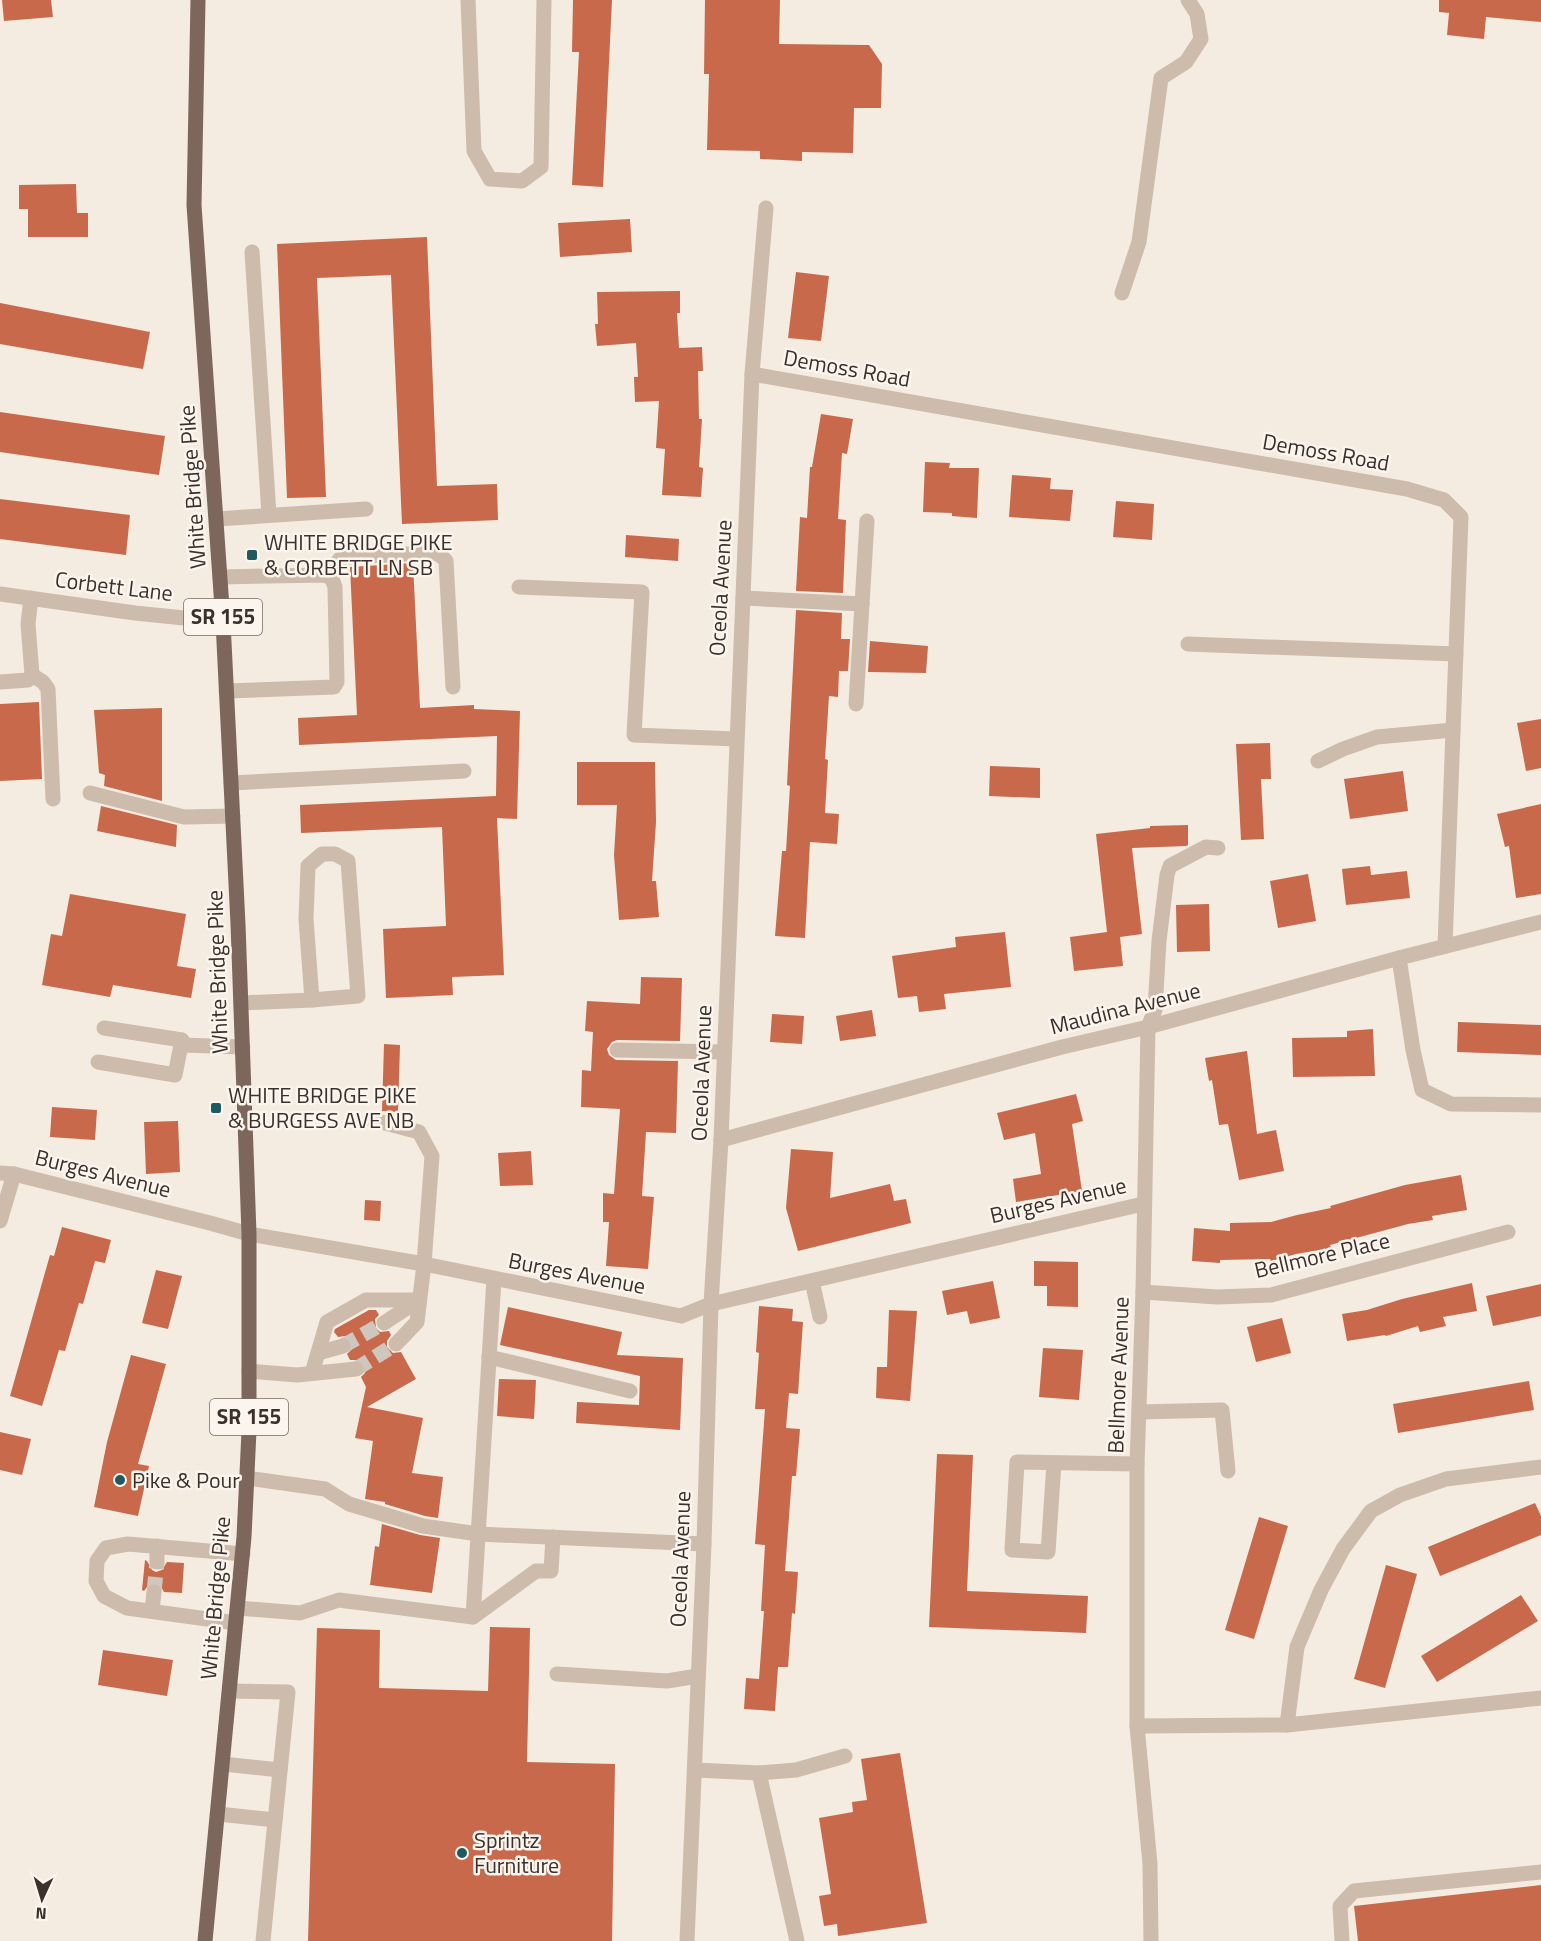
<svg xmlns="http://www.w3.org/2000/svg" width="1541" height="1941" viewBox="0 0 1541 1941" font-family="'Titillium Web',sans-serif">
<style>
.building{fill:#c8694b}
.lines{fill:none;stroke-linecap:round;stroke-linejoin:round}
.minor-tunnel{stroke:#cfc6bd;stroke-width:15;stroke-dasharray:15 8;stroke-linecap:butt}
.minor{stroke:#cdbbac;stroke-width:15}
.major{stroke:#7d675c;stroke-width:15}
.poi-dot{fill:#1f5a5e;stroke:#fbf5ee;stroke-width:2}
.labels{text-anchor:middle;stroke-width:5;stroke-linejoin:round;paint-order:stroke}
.shield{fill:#fbf5ee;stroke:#756b66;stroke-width:1.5}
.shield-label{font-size:21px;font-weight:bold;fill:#3b302b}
.street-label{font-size:22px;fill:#3b302b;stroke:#fbf5ee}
.poi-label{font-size:22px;fill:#3b302b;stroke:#fbf5ee;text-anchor:start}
</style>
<rect width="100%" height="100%" fill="#f4ebe1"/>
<g class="building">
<polygon points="2,0 51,0 53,17 4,21"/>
<polygon points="573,0 612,0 603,187 572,185 579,52 572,52"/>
<polygon points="705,0 780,0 779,44 869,45 882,64 881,108 854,108 853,153 802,152 802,161 760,159 760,151 707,150 709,74 704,74"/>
<polygon points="1439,0 1541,0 1541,22 1486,17 1484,39 1447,35 1449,13 1439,12"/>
<polygon points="76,184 77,213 88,213 88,237 28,237 28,209 19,209 19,185"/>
<polygon points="630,219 632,252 560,257 558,223"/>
<polygon points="427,237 437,486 497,484 498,520 402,524 391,275 317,278 326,497 287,498 277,244"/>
<polygon points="796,272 829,276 821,341 788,338"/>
<polygon points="680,291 680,313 677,313 679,348 702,347 703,371 698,371 699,419 702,419 699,467 703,468 701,497 662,495 665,449 656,448 659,401 635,402 634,377 638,377 636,343 597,346 595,324 598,324 597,292"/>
<polygon points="0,303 150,332 143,369 0,344"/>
<polygon points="0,412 165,436 159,475 0,452"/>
<polygon points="821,414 853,419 847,454 842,453 838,519 846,520 843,593 796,591 800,517 807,518 810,467 812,467"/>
<polygon points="925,462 950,463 949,468 979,468 977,518 952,516 952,513 923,512"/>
<polygon points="1012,475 1051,478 1050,489 1073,490 1070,521 1009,517"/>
<polygon points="0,499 130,515 126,555 0,539"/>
<polygon points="1116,501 1154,504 1152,540 1113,537"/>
<polygon points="626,535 679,539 678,561 625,557"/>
<polygon points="413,563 420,708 474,705 474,709 520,711 517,819 497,818 504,975 452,977 453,995 386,998 383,929 446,926 442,827 301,833 300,805 496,796 497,736 299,745 298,718 357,715 350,567"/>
<polygon points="796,610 842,613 841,639 850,639 848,671 839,671 838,697 829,696 825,759 828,760 825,813 839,814 837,844 810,842 805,938 775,936 782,851 786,851 790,786 787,785"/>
<polygon points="870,641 928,646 926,673 868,672"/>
<polygon points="39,702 42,779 0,781 0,704"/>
<polygon points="162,708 162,801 104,786 105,775 99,773 94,710"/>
<polygon points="1541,719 1541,768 1526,771 1517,723"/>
<polygon points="1270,743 1271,779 1261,779 1264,839 1241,840 1236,744"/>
<polygon points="577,762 655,762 656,822 652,881 656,881 659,917 619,920 614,855 617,805 577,805"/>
<polygon points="990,766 1040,768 1040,798 989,796"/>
<polygon points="1403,771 1408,811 1350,819 1344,779"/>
<polygon points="1541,804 1541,894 1516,898 1509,846 1505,847 1497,814"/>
<polygon points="101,806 177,825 176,847 97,831"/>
<polygon points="1188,825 1188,845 1186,846 1132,848 1142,934 1120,937 1123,966 1074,971 1070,937 1107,932 1096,834 1150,828 1150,826"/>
<polygon points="1370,866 1371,875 1407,871 1410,898 1346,905 1342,869"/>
<polygon points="1308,874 1316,921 1278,928 1270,881"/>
<polygon points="70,894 186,914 177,966 196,969 191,998 113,985 110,997 42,985 51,934 62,936"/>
<polygon points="1209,904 1210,951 1177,952 1176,905"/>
<polygon points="1005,932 1011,987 944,994 946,1009 919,1012 917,996 898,998 892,956 956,947 955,937"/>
<polygon points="641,977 682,978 680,1041 617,1040 612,1042 607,1049 609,1055 616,1060 678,1061 676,1133 646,1132 642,1196 654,1197 648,1269 606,1266 609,1222 603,1222 603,1193 614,1194 620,1109 581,1107 582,1070 591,1071 593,1032 585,1031 587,1001 640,1004"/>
<polygon points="872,1010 876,1036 840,1041 836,1016"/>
<polygon points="772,1014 804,1016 802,1044 770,1042"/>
<polygon points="1458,1022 1541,1025 1541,1055 1457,1052"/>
<polygon points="1373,1029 1375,1076 1293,1077 1292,1038 1347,1037 1347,1031"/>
<polygon points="384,1044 400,1045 398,1112 382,1111"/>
<polygon points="1247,1051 1257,1134 1276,1130 1284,1171 1239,1180 1228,1124 1219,1125 1212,1080 1209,1081 1205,1058"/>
<polygon points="1076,1094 1083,1121 1072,1124 1082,1191 1016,1202 1013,1179 1041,1174 1035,1133 1004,1140 997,1113"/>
<polygon points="52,1107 97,1110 95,1140 50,1137"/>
<polygon points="178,1121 180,1172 146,1174 144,1122"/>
<polygon points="791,1149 833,1152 830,1198 890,1184 894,1201 906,1199 911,1223 798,1251 786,1208"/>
<polygon points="531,1151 533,1185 500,1186 498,1153"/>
<polygon points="1461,1175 1467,1210 1432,1216 1433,1220 1408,1224 1330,1245 1331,1248 1296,1254 1271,1261 1270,1259 1220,1260 1220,1263 1192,1261 1194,1228 1230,1231 1230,1223 1271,1222 1297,1215 1331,1208 1330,1206 1405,1185"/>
<polygon points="365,1200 381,1201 380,1221 364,1220"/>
<polygon points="62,1227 111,1240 105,1263 95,1261 83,1304 79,1303 65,1351 59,1350 42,1406 10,1396 50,1255 54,1256"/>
<polygon points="1034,1261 1078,1262 1078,1307 1047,1306 1047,1286 1034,1286"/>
<polygon points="156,1270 182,1276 168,1329 142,1323"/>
<polygon points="993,1281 1000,1318 970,1324 967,1311 947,1315 942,1291"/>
<polygon points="1472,1283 1477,1311 1443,1317 1446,1326 1420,1332 1418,1326 1386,1336 1385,1335 1347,1341 1342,1314 1367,1310 1402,1299"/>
<polygon points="1541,1284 1541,1316 1493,1326 1486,1296"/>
<polygon points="759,1306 793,1309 792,1321 803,1322 798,1394 789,1393 786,1428 800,1429 796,1476 792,1476 785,1571 798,1572 795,1614 792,1613 788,1667 778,1667 775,1711 744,1709 746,1678 759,1679 764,1611 761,1611 765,1545 755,1544 765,1409 755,1409 759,1353 756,1352"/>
<polygon points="508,1307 622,1332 617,1355 683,1358 680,1430 576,1423 577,1402 639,1405 640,1376 500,1345"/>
<polygon points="369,1310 376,1310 379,1315 375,1319 376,1328 380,1332 389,1331 391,1335 387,1341 387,1347 393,1353 401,1352 416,1379 367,1407 423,1418 412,1473 443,1477 438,1518 425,1516 385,1504 385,1502 365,1499 373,1441 355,1438 366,1387 361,1377 365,1373 366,1367 360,1360 350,1360 347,1354 353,1348 350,1339 345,1336 338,1337 334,1332 335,1329"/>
<polygon points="889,1310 917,1311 910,1401 876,1398 877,1367 887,1367"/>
<polygon points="1282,1318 1291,1353 1256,1362 1247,1327"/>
<polygon points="1043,1348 1083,1350 1079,1400 1039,1397"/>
<polygon points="131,1355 166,1364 138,1464 149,1466 138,1516 94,1507 107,1442"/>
<polygon points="499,1379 536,1380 534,1419 497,1416"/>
<polygon points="1529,1381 1534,1410 1398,1433 1393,1404"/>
<polygon points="0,1432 31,1439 22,1475 0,1470"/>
<polygon points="937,1454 973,1455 967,1591 1088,1596 1086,1633 929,1627"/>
<polygon points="1535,1503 1541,1516 1541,1535 1440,1576 1428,1547"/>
<polygon points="1259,1517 1288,1526 1254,1639 1225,1630"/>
<polygon points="382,1524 420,1535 440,1538 432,1593 370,1585 375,1546 379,1547"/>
<polygon points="145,1560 147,1561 152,1570 156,1572 162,1570 167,1562 184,1563 182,1593 164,1592 160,1585 154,1582 150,1583 144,1591 142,1590"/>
<polygon points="1386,1565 1417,1574 1385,1688 1354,1679"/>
<polygon points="1521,1595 1538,1621 1437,1682 1421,1656"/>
<polygon points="490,1627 530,1628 527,1762 615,1764 612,1941 308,1941 317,1628 380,1630 379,1688 488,1691"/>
<polygon points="103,1650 173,1660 167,1696 98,1685"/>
<polygon points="900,1753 927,1923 838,1936 837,1924 824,1926 819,1896 831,1894 819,1818 853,1812 852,1802 867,1800 861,1759"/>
<polygon points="1541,1885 1541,1941 1358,1941 1354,1906"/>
</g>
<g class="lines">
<g class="minor-tunnel">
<polyline points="343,1346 384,1323"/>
<polyline points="356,1369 396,1344"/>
<polyline points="154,1592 157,1562"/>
</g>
<g class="minor">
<polyline points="468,0 474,151 490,179 522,181 541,167 544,0"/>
<polyline points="252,252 269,515"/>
<polyline points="1122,293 1139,242 1161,78 1186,62 1201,39 1197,14 1188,0"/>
<polyline points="752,374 1407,489 1444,500 1461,517 1445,946"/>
<polyline points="217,519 366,509"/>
<path d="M326,575l14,-16 6,-2 82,-4c9,0 12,1 18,8l7,126"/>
<polyline points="220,577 326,575 332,579 335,587 337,682 334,687 226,691"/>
<polyline points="519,587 642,592 634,735 736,739"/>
<polyline points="0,594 135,613 223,622"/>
<polyline points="743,598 862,604"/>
<polyline points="1188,644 1456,654"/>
<polyline points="32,675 43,682 48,689 53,799"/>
<polyline points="0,682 28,680 32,675 28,624 31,598"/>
<polyline points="856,704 867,521"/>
<polyline points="1318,761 1343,749 1377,737 1453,730"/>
<polyline points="231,783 464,771"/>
<polyline points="90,793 184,817 233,816"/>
<polygon points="322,854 335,854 348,861 358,996 312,1000 306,919 308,866"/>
<polyline points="1399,958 1413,1050 1422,1090 1451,1104 1541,1105"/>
<polyline points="241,1003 312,1000"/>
<polyline points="104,1028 182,1040 181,1045"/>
<polyline points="617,1050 724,1052"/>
<polyline points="98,1062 175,1075 181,1045 243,1047"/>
<polyline points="370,1119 419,1132 432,1156 424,1264 417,1322 396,1344"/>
<polyline points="721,1140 1062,1047 1148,1027 1399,958 1541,922"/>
<polyline points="0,1173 14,1174 210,1223 249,1234 424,1264 681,1316 711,1304 1143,1204"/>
<polyline points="0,1221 14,1174"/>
<polyline points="812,1281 820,1317"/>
<polyline points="1143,1292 1217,1297 1271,1295 1508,1232"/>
<polyline points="384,1323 419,1300"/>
<polyline points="318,1353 343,1346"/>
<polyline points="489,1357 630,1391"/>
<polyline points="249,1371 297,1375 356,1369"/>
<polyline points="312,1373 327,1322 366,1300 419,1300"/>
<polyline points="1139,1412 1222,1410 1228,1471"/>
<polyline points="1054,1463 1048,1552 1012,1550 1017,1462 1137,1464"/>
<polyline points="247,1478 325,1489 349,1504 423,1526 478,1534 704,1544"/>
<polyline points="157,1562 157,1546"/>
<polyline points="238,1608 300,1613 339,1600 473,1617 536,1571 551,1571 553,1537"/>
<polyline points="152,1611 154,1592"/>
<polyline points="473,1617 494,1279"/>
<polyline points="236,1623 127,1608 104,1596 96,1581 97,1561 106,1548 128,1544 243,1554"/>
<polyline points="557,1674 667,1681 698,1676"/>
<polyline points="230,1691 288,1692 263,1941"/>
<polyline points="1287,1725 1541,1698"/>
<polyline points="1137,1726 1287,1725 1297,1647 1321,1590 1343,1549 1371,1511 1400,1495 1446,1479 1541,1467"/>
<polyline points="223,1764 280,1770"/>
<polyline points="695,1770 759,1773 797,1941"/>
<polyline points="759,1773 796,1770 845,1756"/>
<polyline points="218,1814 275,1820"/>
<polyline points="687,1941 704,1544 711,1304 721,1140 752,374 766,208"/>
<polyline points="1151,1941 1150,1864 1137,1726 1137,1464 1143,1292 1148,1027 1155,1010 1159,941 1167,875 1170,866 1206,847 1218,848"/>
<polyline points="1342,1941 1340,1906 1354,1891 1541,1872"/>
</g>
<polyline class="major" points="198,0 194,205 223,622 238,924 249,1234 249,1431 244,1537 205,1941"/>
</g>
<g class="poi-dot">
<rect x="246" y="549" width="12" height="12" rx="3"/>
<rect x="210" y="1102" width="12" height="12" rx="3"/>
<circle cx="120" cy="1480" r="6"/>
<circle cx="462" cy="1853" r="6"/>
</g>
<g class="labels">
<g class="shield">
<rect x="184" y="599" width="78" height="36" rx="4.5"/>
<rect x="210" y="1399" width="78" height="36" rx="4.5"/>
</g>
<g class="shield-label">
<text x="223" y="624">SR 155</text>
<text x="249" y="1424">SR 155</text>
</g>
<g class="street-label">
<text transform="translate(847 368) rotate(10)" y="8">Demoss Road</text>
<text transform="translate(1326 452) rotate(10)" y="8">Demoss Road</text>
<text transform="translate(192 487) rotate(-94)" y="8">White Bridge Pike</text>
<text transform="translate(114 586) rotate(7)" y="8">Corbett Lane</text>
<text transform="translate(720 588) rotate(-87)" y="8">Oceola Avenue</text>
<text transform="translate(217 972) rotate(-92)" y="8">White Bridge Pike</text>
<text transform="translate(1125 1008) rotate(-14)" y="8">Maudina Avenue</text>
<text transform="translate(701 1073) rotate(-88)" y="8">Oceola Avenue</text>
<text transform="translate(103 1173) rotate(14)" y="8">Burges Avenue</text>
<text transform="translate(1058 1200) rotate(-13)" y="8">Burges Avenue</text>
<text transform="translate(1322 1255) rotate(-13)" y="8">Bellmore Place</text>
<text transform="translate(577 1273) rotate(11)" y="8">Burges Avenue</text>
<text transform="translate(1118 1375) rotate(-88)" y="8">Bellmore Avenue</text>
<text transform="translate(680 1559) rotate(-88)" y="8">Oceola Avenue</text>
<text transform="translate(215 1598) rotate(-85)" y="8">White Bridge Pike</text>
</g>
<g class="poi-label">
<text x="264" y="550">WHITE BRIDGE PIKE<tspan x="264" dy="25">&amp; CORBETT LN SB</tspan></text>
<text x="228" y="1103">WHITE BRIDGE PIKE<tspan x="228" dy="25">&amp; BURGESS AVE NB</tspan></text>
<text x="132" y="1488">Pike &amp; Pour</text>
<text x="474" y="1848">Sprintz<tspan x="474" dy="25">Furniture</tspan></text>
</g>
</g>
<g transform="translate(42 1899) rotate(184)" stroke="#fbf5ee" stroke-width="4.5" paint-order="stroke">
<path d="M0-4.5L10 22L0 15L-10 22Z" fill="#3b302b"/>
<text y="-9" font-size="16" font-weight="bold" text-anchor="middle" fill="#3b302b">N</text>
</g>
</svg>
